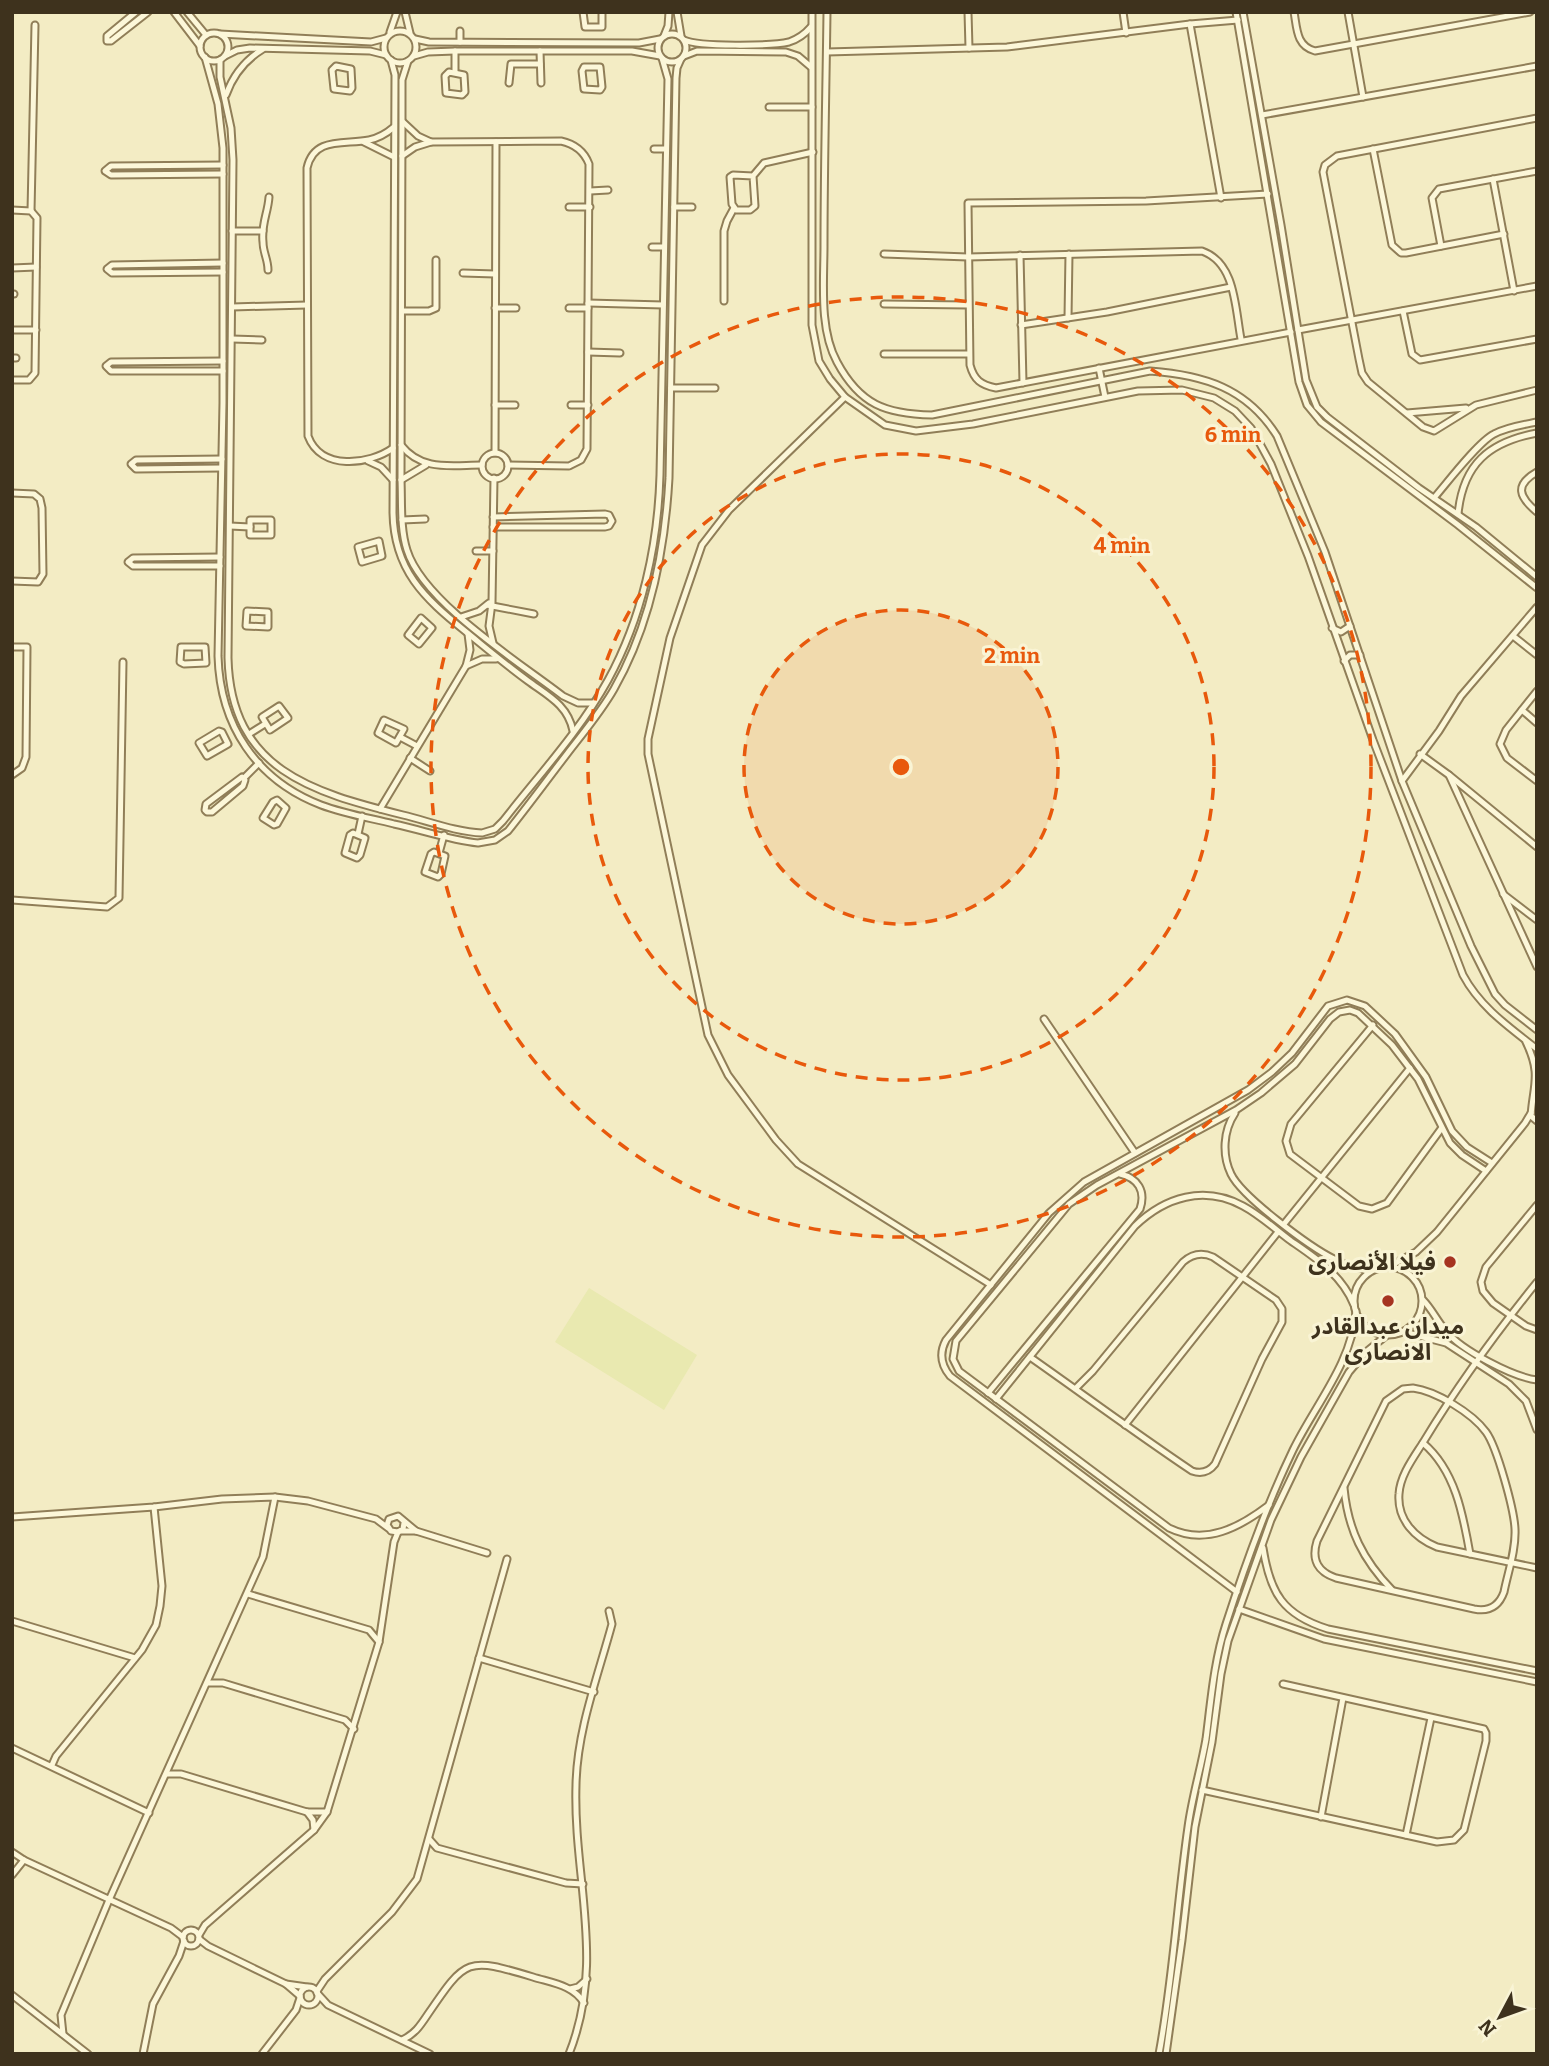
<svg xmlns="http://www.w3.org/2000/svg" width="1549" height="2066" viewBox="0 0 1549 2066" font-family="Bitter,'Noto Sans Arabic',serif">
<style>
.farmland{fill:#e9e9b0}
.lines{fill:none;stroke-linecap:round;stroke-linejoin:round}
.minor-casing{stroke:#907e58;stroke-width:9}
.minor{stroke:#fcf7d9;stroke-width:5}
.ring{fill:none;stroke:#e8590c;stroke-width:3.5;stroke-dasharray:12 9}
.poi-dot{fill:#a63421;stroke:#f9f4d5;stroke-width:2.5}
.labels{text-anchor:middle;stroke-width:6;stroke-linejoin:round;paint-order:stroke}
.poi-label{font-size:23px;font-weight:bold;fill:#3e321d;stroke:#f9f4d5;text-anchor:end}
.centre{fill:#e8590c;stroke:#f9f4d5;stroke-width:3.5}
.ring-label{font-size:21px;text-anchor:middle;font-weight:bold;fill:#e8590c;stroke:#f9f4d5;stroke-width:6;stroke-linejoin:round;paint-order:stroke}
</style>
<rect width="100%" height="100%" fill="#f3ecc4"/>
<polygon class="farmland" points="589,1288 697,1355 664,1410 555,1342"/>
<g class="lines">
<defs>
<g id="minor">
<polyline points="136,12 107,36 107,41 111,41 148,12"/>
<polyline points="174,12 200,46"/>
<polyline points="187,12 206,35"/>
<polyline points="405,12 410,33"/>
<polyline points="583,12 585,27 602,27 602,12"/>
<polyline points="677,12 681,36"/>
<path d="M812,12v313l7,36 11,18 15,18 40,28 31,6 57,-7 165,-33 44,-1 32,8 21,13 16,17 8,14 12,22 37,92 65,184 90,235c17,32 46,52 74,74"/>
<path d="M827,12c-1,78 -3,156 -3,234 0,36 -5,83 13,116 23,43 49,52 95,53l218,-44c54,4 97,17 127,65l48,116 77,229 69,165 24,48 10,11 32,25"/>
<polyline points="968,12 969,48"/>
<polyline points="1123,12 1126,33"/>
<polyline points="1236,12 1299,382 1307,405 1321,422 1458,525 1537,588"/>
<polyline points="1243,12 1281,225 1306,380 1317,407 1327,417 1419,488 1476,527 1537,577"/>
<path d="M1294,12c3,16 2,34 21,39l215,-39"/>
<polyline points="1348,12 1363,97"/>
<polyline points="1190,24 1221,198"/>
<circle cx="400" cy="47" r="16"/>
<polyline points="460,31 460,42"/>
<polyline points="390,32 397,12"/>
<circle cx="214" cy="47" r="14"/>
<circle cx="672" cy="48" r="14"/>
<polyline points="220,34 371,42 386,38"/>
<polyline points="664,36 668,26 669,12"/>
<polyline points="415,39 429,42 639,43 660,39"/>
<path d="M684,40c15,7 87,6 105,2 9,-3 16,-8 22,-15"/>
<polyline points="455,51 455,72"/>
<polyline points="540,51 541,83"/>
<polyline points="827,52 1007,47 1190,24 1238,20"/>
<polyline points="225,56 237,50 250,48 370,51 386,55"/>
<polyline points="414,56 428,52 455,51 632,51 660,56"/>
<polyline points="684,56 697,51 786,52 798,56 811,67"/>
<path d="M205,57l13,47 5,44v255l-5,253c2,69 38,124 103,149 24,9 49,13 73,19 28,6 56,16 84,19l17,-3 13,-9c20,-25 39,-51 59,-77 16,-21 34,-42 47,-65 37,-65 51,-138 55,-211l7,-400 1,-10 4,-9"/>
<path d="M220,60v17l11,51 2,32 -5,498c3,112 84,134 175,157 25,6 53,17 79,18l13,-4 8,-8c35,-45 77,-90 105,-141 34,-62 50,-135 52,-205l8,-396 -6,-21"/>
<path d="M391,60l4,15 -2,438c1,57 31,85 72,118 21,17 41,34 63,50 19,14 40,24 45,50"/>
<path d="M408,61l-6,19v41l-1,359c1,23 -1,48 6,70 16,52 112,112 156,146l15,7h15"/>
<polygon points="336,66 351,69 352,88 350,91 334,89 332,70"/>
<polygon points="584,67 600,67 602,87 600,90 584,89 582,71"/>
<polygon points="449,72 464,75 465,92 462,95 446,93 445,76"/>
<polyline points="509,83 511,64 540,64"/>
<path d="M226,95c7,-20 19,-35 37,-46"/>
<polyline points="769,107 812,107"/>
<polyline points="1262,115 1537,66"/>
<polyline points="1537,118 1337,156 1325,165 1323,172 1359,359 1362,373 1368,382 1423,427 1434,431 1476,405 1537,390"/>
<polyline points="403,122 418,136 431,142"/>
<polyline points="364,142 394,157"/>
<polyline points="654,149 666,149"/>
<polyline points="1373,149 1392,245 1401,253 1406,253 1504,234"/>
<path d="M402,156l13,-9 16,-5 130,-1c14,3 23,10 28,23l-2,285 -6,11 -12,6 -61,-1"/>
<polyline points="223,165 111,166 105,171 111,175 223,174"/>
<polyline points="753,176 733,175 730,177 732,204 736,210 750,210 755,206 753,176 764,163 813,152"/>
<polyline points="1493,179 1514,291"/>
<polyline points="590,191 608,190"/>
<path d="M1268,194l-122,7 -178,2 2,162c4,15 11,20 26,23l295,-56"/>
<polyline points="569,207 590,207"/>
<polyline points="674,207 692,207"/>
<polyline points="12,210 31,211 37,218 35,373 29,380 12,380"/>
<polyline points="31,211 35,25"/>
<polyline points="232,231 263,231"/>
<polyline points="1441,246 1432,198 1439,189 1537,171"/>
<polyline points="652,247 664,247"/>
<path d="M884,254l84,3 234,-6c34,12 33,57 39,88"/>
<polyline points="1020,255 1023,383"/>
<polyline points="12,268 36,267"/>
<path d="M268,270c0,-11 -5,-17 -5,-28 -2,-18 5,-29 6,-45"/>
<polyline points="223,272 112,273 107,269 112,265 223,263"/>
<polyline points="463,273 495,274"/>
<polyline points="12,294 14,294"/>
<polyline points="724,301 724,231 727,221 734,208"/>
<polyline points="588,303 663,305"/>
<polyline points="884,304 968,305"/>
<polyline points="232,307 307,305"/>
<polyline points="495,308 516,308"/>
<polyline points="569,308 588,308"/>
<polyline points="402,311 429,311 436,308 436,260"/>
<polyline points="1403,311 1412,354 1420,360 1537,339"/>
<polyline points="1068,318 1069,254"/>
<polyline points="1021,325 1107,312 1231,287"/>
<polyline points="12,330 36,330"/>
<polyline points="1298,330 1537,286"/>
<polyline points="232,339 262,340"/>
<polyline points="588,352 620,353"/>
<polyline points="884,354 968,354"/>
<polyline points="12,358 16,358"/>
<polyline points="1099,368 1105,397"/>
<polyline points="223,371 111,371 106,366 111,362 223,361"/>
<polyline points="671,388 715,388"/>
<polyline points="845,397 729,510 702,545 670,638 648,739 648,754 708,1035 728,1075 776,1140 798,1164 991,1285"/>
<polyline points="495,405 515,405"/>
<polyline points="571,405 588,405"/>
<polyline points="1407,413 1466,408"/>
<path d="M401,445c21,27 51,20 81,20"/>
<path d="M393,448c-24,17 -72,23 -85,-12l-1,-268c7,-32 38,-23 62,-28 10,-2 18,-7 25,-13"/>
<polyline points="495,453 496,142"/>
<circle cx="495" cy="466" r="13"/>
<polyline points="368,461 381,467 393,480"/>
<polyline points="221,468 136,469 131,464 136,460 222,459"/>
<path d="M1537,472c-23,13 -18,25 0,40"/>
<polyline points="401,480 426,465"/>
<polyline points="12,493 34,494 40,499 42,508 43,574 38,582 12,581"/>
<path d="M1434,498c13,-15 44,-56 60,-64 13,-7 28,-9 43,-12"/>
<path d="M1458,514c5,-50 31,-72 79,-81"/>
<rect x="250" y="520" width="21" height="15"/>
<polyline points="402,520 425,519"/>
<polyline points="230,526 250,527"/>
<polyline points="493,527 605,527 609,526 612,521 609,515 605,514 493,517"/>
<polygon points="379,541 382,556 362,562 358,547"/>
<polyline points="476,551 493,551"/>
<polyline points="220,566 133,566 128,562 133,558 220,557"/>
<polyline points="487,605 534,614"/>
<polygon points="247,611 268,612 268,627 246,626"/>
<polyline points="461,617 479,611 489,603"/>
<polygon points="421,618 432,628 419,644 408,635"/>
<polyline points="1332,628 1341,632 1350,626"/>
<polyline points="1513,636 1537,655"/>
<polyline points="493,643 489,626 492,603 494,478"/>
<polyline points="12,647 27,647 26,757 22,768 12,775"/>
<polygon points="205,647 206,663 184,664 180,662 181,647"/>
<polyline points="1344,661 1350,655 1360,655"/>
<polyline points="466,666 482,659 496,659"/>
<polyline points="1537,691 1506,730 1500,744 1507,758 1537,781"/>
<polygon points="279,706 288,718 270,730 262,717"/>
<polyline points="1522,710 1537,723"/>
<polygon points="384,720 404,729 396,743 378,733"/>
<polygon points="219,731 222,732 228,744 207,756 199,743"/>
<polyline points="249,734 265,724"/>
<polyline points="400,737 417,746"/>
<polyline points="1420,754 1449,775 1537,847"/>
<polyline points="410,758 430,771"/>
<polyline points="1449,775 1537,967"/>
<polygon points="242,777 245,780 243,786 212,812 207,812 205,810 206,804"/>
<polyline points="244,778 259,763"/>
<polyline points="1402,781 1439,731 1461,696 1537,607"/>
<polygon points="277,800 286,808 277,824 274,825 263,818 273,802"/>
<polyline points="380,809 466,666 470,650 468,634"/>
<polygon points="353,833 365,838 360,855 357,858 345,853 350,835"/>
<polyline points="358,834 362,816"/>
<polygon points="434,852 445,856 441,874 438,877 425,872 431,854"/>
<polyline points="439,853 444,835"/>
<polyline points="1503,894 1537,920"/>
<polyline points="12,900 107,907 119,898 123,662"/>
<polyline points="1044,1019 1135,1153"/>
<polyline points="1373,1025 1291,1124 1286,1141 1290,1154 1359,1206 1372,1209 1387,1203 1441,1129"/>
<path d="M1526,1042c16,33 7,43 5,74l6,5"/>
<path d="M1235,1113c-12,18 -13,42 -4,61 11,23 79,73 103,85 13,7 26,11 41,10"/>
<polyline points="1537,1205 1486,1267 1481,1282 1483,1291 1493,1303 1526,1326 1537,1330"/>
<polyline points="1284,1224 1410,1068"/>
<polyline points="1390,1266 1416,1252 1437,1232 1525,1123 1531,1113"/>
<circle cx="1388" cy="1301" r="34"/>
<path d="M1537,1282c-41,51 -79,103 -113,159 -10,16 -24,34 -25,53 -2,26 16,44 38,53l100,21"/>
<path d="M1423,1300c9,9 14,21 23,31 15,19 67,46 91,49"/>
<polyline points="1404,1332 1446,1343 1509,1384 1526,1401 1537,1430"/>
<path d="M1030,1357c54,38 107,77 162,114 9,3 17,1 23,-7l47,-105 20,-37v-13l-6,-9 -63,-43c-11,-5 -21,-3 -30,5l-90,109 -18,18"/>
<path d="M1413,1388c23,3 59,25 73,44 11,15 28,77 29,97 1,21 -7,43 -11,63 -5,14 -15,20 -30,17l-138,-31c-18,-6 -25,-18 -19,-37l69,-140 17,-12z"/>
<path d="M988,1393l152,-184c6,-18 -2,-31 -20,-35"/>
<path d="M996,1399l139,-173c30,-29 69,-41 108,-20 17,9 32,23 48,35 26,18 51,34 63,64"/>
<polyline points="1125,1425 1278,1232"/>
<path d="M1423,1443c32,27 40,71 47,111"/>
<path d="M1344,1488c4,42 19,72 48,102"/>
<path d="M1269,1505c-29,22 -63,41 -100,23l-210,-157 -6,-12 3,-18 113,-137 28,-19 139,-75 25,-17 34,-29 35,-45 9,-7 11,-2 8,3 34,32 26,34 32,64 12,12 24,16"/>
<polyline points="12,1517 154,1507 222,1499 275,1497 308,1501 376,1519 388,1528"/>
<polyline points="404,1523 403,1529 398,1532 391,1531 387,1525 389,1519 398,1516 416,1531"/>
<polyline points="401,1531 416,1531 487,1553"/>
<path d="M1263,1548c7,45 20,67 65,81l209,42"/>
<path d="M1237,1592l-287,-216c-9,-11 -11,-23 -4,-36l103,-127 35,-31 164,-92 24,-18 20,-19 36,-47 19,-6 18,6 30,28 31,43 26,54 15,16 25,16"/>
<polyline points="248,1594 369,1630 379,1642"/>
<polyline points="1239,1609 1324,1639 1537,1682"/>
<polyline points="12,1621 135,1658"/>
<polyline points="479,1658 594,1692"/>
<polyline points="207,1683 223,1683 345,1720 354,1729"/>
<polyline points="12,1748 149,1813"/>
<polyline points="52,1765 56,1756 142,1650 156,1625 160,1606 162,1586 154,1507"/>
<polyline points="167,1774 181,1774 307,1812 327,1812"/>
<polyline points="1202,1790 1437,1842 1454,1840 1464,1830 1486,1741 1486,1733 1484,1729 1283,1684"/>
<polyline points="307,1812 313,1820 314,1830"/>
<polyline points="1321,1817 1343,1698"/>
<polyline points="1406,1835 1431,1718"/>
<polyline points="429,1839 437,1848 566,1883 583,1884"/>
<polyline points="12,1852 24,1860 171,1928 183,1937"/>
<polyline points="12,1875 24,1860"/>
<circle cx="191" cy="1938" r="8"/>
<polyline points="199,1935 205,1925 314,1830 327,1812 379,1642 394,1542 398,1532"/>
<polyline points="199,1939 208,1946 286,1984 300,1996"/>
<polyline points="286,1984 307,1987"/>
<circle cx="309" cy="1996" r="9"/>
<polyline points="570,1989 578,1987 587,1979"/>
<polyline points="317,1991 325,1979 392,1912 417,1879 507,1559"/>
<polyline points="317,1993 328,2005 430,2054"/>
<polyline points="12,1995 88,2054"/>
<polyline points="63,2034 61,2015 109,1900 263,1557 275,1497"/>
<path d="M402,2040c13,-6 18,-14 26,-26 38,-56 39,-57 105,-37 19,6 40,8 51,26"/>
<polyline points="143,2054 153,2004 179,1956 184,1941"/>
<polyline points="262,2054 296,2010 300,1998"/>
<path d="M569,2054c37,-93 4,-175 7,-269 1,-55 22,-109 36,-161l-3,-13"/>
<path d="M1159,2054c14,-75 18,-151 29,-227 4,-30 13,-59 18,-88 5,-39 8,-78 20,-115 19,-59 40,-118 67,-174 22,-45 59,-87 63,-139"/>
<polyline points="1166,2054 1182,1940 1195,1827 1212,1742 1221,1674 1228,1641 1271,1520 1301,1457 1349,1372 1366,1352 1387,1335"/>
</g>
</defs>
<use href="#minor" class="minor-casing"/>
<use href="#minor" class="minor"/>
</g>
<circle cx="901" cy="767" r="157" fill="#e8590c" fill-opacity=".12"/>
<g class="ring">
<circle cx="901" cy="767" r="157"/>
<circle cx="901" cy="767" r="313"/>
<circle cx="901" cy="767" r="470"/>
</g>
<g class="poi-dot">
<circle cx="1450" cy="1262" r="7"/>
<circle cx="1388" cy="1301" r="7"/>
</g>
<g class="labels">
<g class="poi-label">
<text x="1436" y="1270">فيلا الأنصارى</text>
<text x="1388" y="1334" text-anchor="middle">ميدان عبدالقادر<tspan x="1388" dy="26">الانصارى</tspan></text>
</g>
</g>
<circle cx="901" cy="767" r="10" class="centre"/>
<g class="ring-label">
<text x="1233" y="442">6 min</text>
<text x="1122" y="553">4 min</text>
<text x="1012" y="663">2 min</text>
</g>
<rect width="1549" height="2066" fill="none" stroke="#3e321d" stroke-width="28"/>
<g transform="translate(1500 2017) rotate(229)" stroke="#f9f4d5" stroke-width="5" paint-order="stroke">
<path d="M0-5L12 26L0 18L-12 26Z" fill="#3e321d"/>
<text y="-10" font-size="19" font-weight="bold" text-anchor="middle" fill="#3e321d">N</text>
</g>
</svg>
